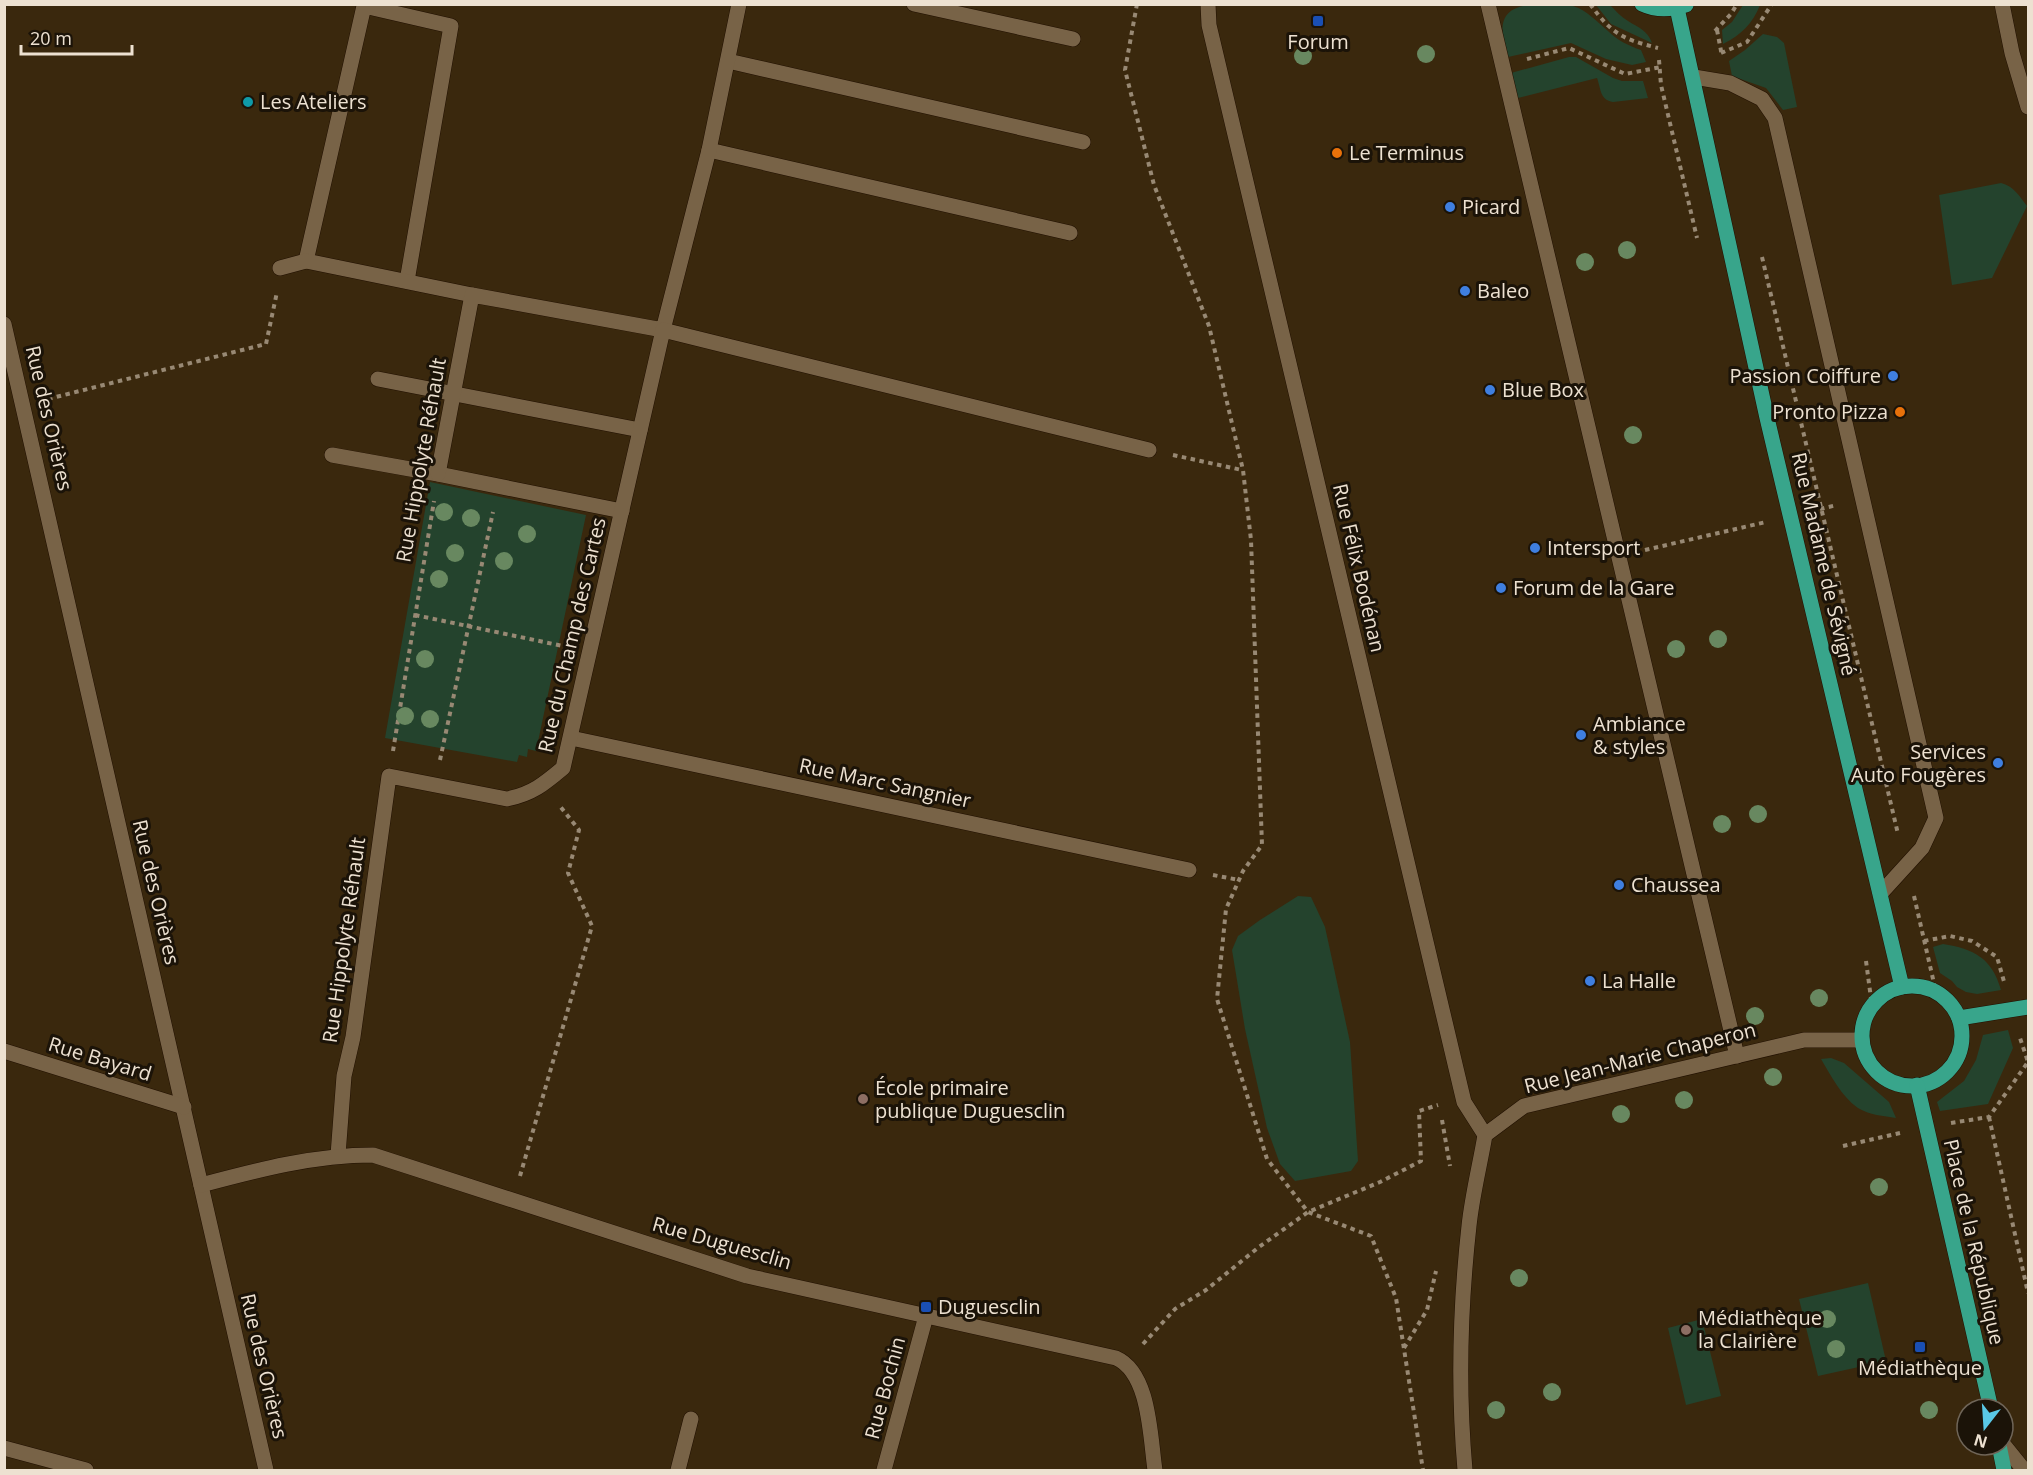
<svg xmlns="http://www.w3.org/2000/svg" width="2033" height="1475" viewBox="0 0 2033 1475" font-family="'Open Sans',sans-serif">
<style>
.green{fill:#24432d}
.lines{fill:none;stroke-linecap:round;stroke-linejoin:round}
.minor-casing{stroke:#211000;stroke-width:16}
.major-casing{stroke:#211000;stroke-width:16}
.path{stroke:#988974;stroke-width:4;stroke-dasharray:4.5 4.5;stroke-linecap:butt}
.minor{stroke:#786347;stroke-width:15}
.major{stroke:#38a58b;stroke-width:15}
.tree{fill:#688860}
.transit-dot{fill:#1a4fb4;stroke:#1b1308;stroke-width:2}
.culture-dot{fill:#0f9aa8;stroke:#1b1308;stroke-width:2}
.food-dot{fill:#e8710a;stroke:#1b1308;stroke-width:2}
.shop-dot{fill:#3f7fe0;stroke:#1b1308;stroke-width:2}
.education-dot{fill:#8d6e63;stroke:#1b1308;stroke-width:2}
.labels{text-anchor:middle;stroke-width:6;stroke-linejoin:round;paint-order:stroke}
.poi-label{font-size:20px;fill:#ede1d1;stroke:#1b1308;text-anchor:start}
.street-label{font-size:20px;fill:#ede1d1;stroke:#1b1308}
</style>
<rect width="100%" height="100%" fill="#3a280d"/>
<g class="green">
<path d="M1535,4c12,1 27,-2 38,2 15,5 23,15 35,25 9,9 21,15 33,19l5,12 -14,3 -26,-6 -35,-16 -63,14c-9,-30 -11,-50 27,-53z"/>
<path d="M1596,5h14c5,5 11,12 18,16 11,7 19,9 24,22l-41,-19z"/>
<path d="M1743,5h17c-7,18 -19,30 -37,39l-1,-14 10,-8z"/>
<polygon points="1763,34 1777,37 1784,43 1797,107 1783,110 1766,88 1732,76 1729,61 1745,50"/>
<path d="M1569,57h7l37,21 9,3h21l5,17 -35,4c-13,-2 -12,-13 -16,-24l-79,20 -7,-25z"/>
<path d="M2001,183c13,3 18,13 26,23l-35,72 -40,7 -13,-90z"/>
<polygon points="430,482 586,515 536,751 528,749 527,757 519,755 517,762 385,738"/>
<polygon points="1298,896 1311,897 1325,927 1350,1042 1358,1161 1351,1171 1295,1181 1280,1164 1267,1128 1245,1029 1232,950 1238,936 1260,920"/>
<path d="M1943,944c31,5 49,14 58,46l-24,4 -11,-2 -9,-5 -5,-6 -12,-8 -7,-26z"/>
<polygon points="2008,1030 2013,1048 1988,1104 1940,1111 1937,1102 1964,1081 1976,1060 1983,1035"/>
<path d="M1831,1058l13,5 45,39 7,16c-12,-2 -27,-3 -38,-10 -16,-11 -27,-32 -37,-49z"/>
<polygon points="1868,1283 1886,1361 1818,1376 1799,1299"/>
<polygon points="1702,1319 1721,1396 1686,1405 1668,1328"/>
</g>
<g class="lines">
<defs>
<g id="minor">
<polyline points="914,4 1073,39"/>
<polyline points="1208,4 1209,25 1464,1102 1485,1135"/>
<polyline points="1488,4 1737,1056"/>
<polyline points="2002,4 2012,53 2028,107"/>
<polyline points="728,61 1083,142"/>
<polyline points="1694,77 1730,83 1762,99 1775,118 1936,818 1922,848 1881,893"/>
<polyline points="709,150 1070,233"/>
<polyline points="306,261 364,6 451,26 407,281"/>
<polyline points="280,268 306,261 472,295"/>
<polyline points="4,324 266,1470"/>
<polyline points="378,379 640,430"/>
<polyline points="332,455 438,474 622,511"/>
<polyline points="438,474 472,295 663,330 709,150 739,4"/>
<polyline points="571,738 1189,870"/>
<polyline points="4,1051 184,1107"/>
<path d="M338,1155l6,-79 9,-39 36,-261 118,23c25,-5 37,-15 56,-31l100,-438 486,120"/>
<path d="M201,1185c56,-15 113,-30 172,-30l374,121 369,82c34,15 34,79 39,112"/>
<polyline points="2003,1444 2024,1470"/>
<polyline points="4,1448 86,1470"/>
<polyline points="678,1470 691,1419"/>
<polyline points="884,1470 926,1316"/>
<path d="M1465,1470c-7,-80 -5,-163 4,-244 3,-30 11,-61 16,-91l39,-29 280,-66h58"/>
</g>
<g id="major">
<path d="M1642,4c15,7 29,6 44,1"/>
<polyline points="1677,8 1767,418 1902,987"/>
<circle cx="1912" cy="1036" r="50"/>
<polyline points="1959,1018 2028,1007"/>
<polyline points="1917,1085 1991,1409"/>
<polyline points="1999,1445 2004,1470"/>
</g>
</defs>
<use href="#minor" class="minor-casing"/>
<use href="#major" class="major-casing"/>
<g class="path">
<polyline points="1137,4 1125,70 1154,185 1209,326 1243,470 1251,540 1262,845 1243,871 1226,909 1217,999 1267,1159 1308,1212 1371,1236 1396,1298 1423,1470"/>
<path d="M1590,4c22,30 32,35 68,44"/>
<polyline points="1717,30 1722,56"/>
<polyline points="1715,31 1731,14 1737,4"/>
<polyline points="1721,53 1747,42 1772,4"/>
<polyline points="1527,59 1569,48 1625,74 1661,67"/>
<polyline points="1659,60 1661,85 1697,238"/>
<polyline points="1762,257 1898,834"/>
<polyline points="48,399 266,344 277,292"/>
<polyline points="1173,455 1242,470"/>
<polyline points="1820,509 1837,505"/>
<polyline points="1645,550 1766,522"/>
<polyline points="415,615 563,646"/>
<polyline points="393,751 434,501"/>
<polyline points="440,760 493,512"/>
<polyline points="1213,875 1239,880"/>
<polyline points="1914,896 1936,992"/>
<polyline points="1924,941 1950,936 1972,941 1997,957 2005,985"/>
<polyline points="1866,961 1872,1006"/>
<polyline points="1989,1117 2028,1293"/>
<polyline points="1442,1120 1450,1166"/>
<polyline points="1951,1123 1989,1117 2028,1062 2019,1035"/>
<polyline points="1843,1146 1900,1133"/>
<polyline points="520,1176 592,926 568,873 579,830 559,805"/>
<polyline points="1143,1344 1175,1309 1206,1290 1259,1247 1308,1212 1380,1182 1421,1161 1419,1111 1438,1105"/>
<polyline points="1404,1348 1427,1310 1436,1271"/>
</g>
<use href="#minor" class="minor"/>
<use href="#major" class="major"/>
</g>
<g class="tree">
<circle cx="1426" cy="54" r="9"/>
<circle cx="1303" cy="56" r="9"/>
<circle cx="1627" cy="250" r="9"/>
<circle cx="1585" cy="262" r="9"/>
<circle cx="1633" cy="435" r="9"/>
<circle cx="444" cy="512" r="9"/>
<circle cx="471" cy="518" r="9"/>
<circle cx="527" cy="534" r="9"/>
<circle cx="455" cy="553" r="9"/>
<circle cx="504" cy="561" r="9"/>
<circle cx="439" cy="579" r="9"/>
<circle cx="1718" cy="639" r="9"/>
<circle cx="1676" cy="649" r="9"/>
<circle cx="425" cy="659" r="9"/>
<circle cx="405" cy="716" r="9"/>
<circle cx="430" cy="719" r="9"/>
<circle cx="1758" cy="814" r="9"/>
<circle cx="1722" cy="824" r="9"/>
<circle cx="1819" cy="998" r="9"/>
<circle cx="1755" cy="1016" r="9"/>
<circle cx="1773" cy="1077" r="9"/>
<circle cx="1684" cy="1100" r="9"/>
<circle cx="1621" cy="1114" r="9"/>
<circle cx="1879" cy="1187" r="9"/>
<circle cx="1519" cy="1278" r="9"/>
<circle cx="1827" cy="1319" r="9"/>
<circle cx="1836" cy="1349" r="9"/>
<circle cx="1552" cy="1392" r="9"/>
<circle cx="1496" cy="1410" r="9"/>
<circle cx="1929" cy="1410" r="9"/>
</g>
<g class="transit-dot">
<rect x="1312" y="15" width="12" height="12" rx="3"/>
<rect x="920" y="1301" width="12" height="12" rx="3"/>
<rect x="1914" y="1341" width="12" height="12" rx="3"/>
</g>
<circle class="culture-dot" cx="248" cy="102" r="6"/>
<g class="food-dot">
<circle cx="1337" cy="153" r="6"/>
<circle cx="1900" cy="412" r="6"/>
</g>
<g class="shop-dot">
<circle cx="1450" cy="207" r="6"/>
<circle cx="1465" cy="291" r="6"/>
<circle cx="1893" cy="376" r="6"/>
<circle cx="1490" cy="390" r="6"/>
<circle cx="1535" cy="548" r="6"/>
<circle cx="1501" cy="588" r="6"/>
<circle cx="1581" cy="735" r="6"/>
<circle cx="1998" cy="763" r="6"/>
<circle cx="1619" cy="885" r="6"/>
<circle cx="1590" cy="981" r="6"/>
</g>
<g class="education-dot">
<circle cx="863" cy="1099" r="6"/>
<circle cx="1686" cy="1330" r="6"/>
</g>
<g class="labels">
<g class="poi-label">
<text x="1318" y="49" text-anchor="middle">Forum</text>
<text x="260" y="109">Les Ateliers</text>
<text x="1349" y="160">Le Terminus</text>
<text x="1462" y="214">Picard</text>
<text x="1477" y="298">Baleo</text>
<text x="1881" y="383" text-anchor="end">Passion Coiffure</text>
<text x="1502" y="397">Blue Box</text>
<text x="1888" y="419" text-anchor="end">Pronto Pizza</text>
<text x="1547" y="555">Intersport</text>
<text x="1513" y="595">Forum de la Gare</text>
<text x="1593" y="731">Ambiance<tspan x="1593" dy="23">&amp; styles</tspan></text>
<text x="1986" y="759" text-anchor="end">Services<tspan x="1986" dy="23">Auto Fougères</tspan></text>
<text x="1631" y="892">Chaussea</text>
<text x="1602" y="988">La Halle</text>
<text x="875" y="1095">École primaire<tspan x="875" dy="23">publique Duguesclin</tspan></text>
<text x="938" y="1314">Duguesclin</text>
<text x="1698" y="1325">Médiathèque<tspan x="1698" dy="23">la Clairière</tspan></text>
<text x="1920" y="1375" text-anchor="middle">Médiathèque</text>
</g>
<g class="street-label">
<text transform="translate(49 418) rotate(77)" y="7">Rue des Orières</text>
<text transform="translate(421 460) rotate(-80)" y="7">Rue Hippolyte Réhault</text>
<text transform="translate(1824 564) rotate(77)" y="7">Rue Madame de Sévigné</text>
<text transform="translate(1359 568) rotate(77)" y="7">Rue Félix Bodénan</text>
<text transform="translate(572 635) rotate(-77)" y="7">Rue du Champ des Cartes</text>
<text transform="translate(885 783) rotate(12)" y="7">Rue Marc Sangnier</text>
<text transform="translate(156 892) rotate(77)" y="7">Rue des Orières</text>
<text transform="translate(344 940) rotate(-82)" y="7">Rue Hippolyte Réhault</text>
<text transform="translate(1640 1058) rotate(-14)" y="7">Rue Jean-Marie Chaperon</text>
<text transform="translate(100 1059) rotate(17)" y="7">Rue Bayard</text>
<text transform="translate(1974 1242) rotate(77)" y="7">Place de la République</text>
<text transform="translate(722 1243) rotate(16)" y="7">Rue Duguesclin</text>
<text transform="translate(264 1366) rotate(77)" y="7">Rue des Orières</text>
<text transform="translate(885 1388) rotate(-75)" y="7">Rue Bochin</text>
</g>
</g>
<rect width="2033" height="1475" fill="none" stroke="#ede1d1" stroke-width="12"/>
<g transform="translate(1985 1427) rotate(197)"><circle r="28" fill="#1b1308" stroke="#6f6558" stroke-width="1.5"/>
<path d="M0-4.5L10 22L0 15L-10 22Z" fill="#5ac8e6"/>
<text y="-9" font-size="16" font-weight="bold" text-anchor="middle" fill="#ede1d1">N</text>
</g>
<path d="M21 45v9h111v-9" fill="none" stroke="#ede1d1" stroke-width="3"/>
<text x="30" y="45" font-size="18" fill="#ede1d1" stroke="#1b1308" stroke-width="4.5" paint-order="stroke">20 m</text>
</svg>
